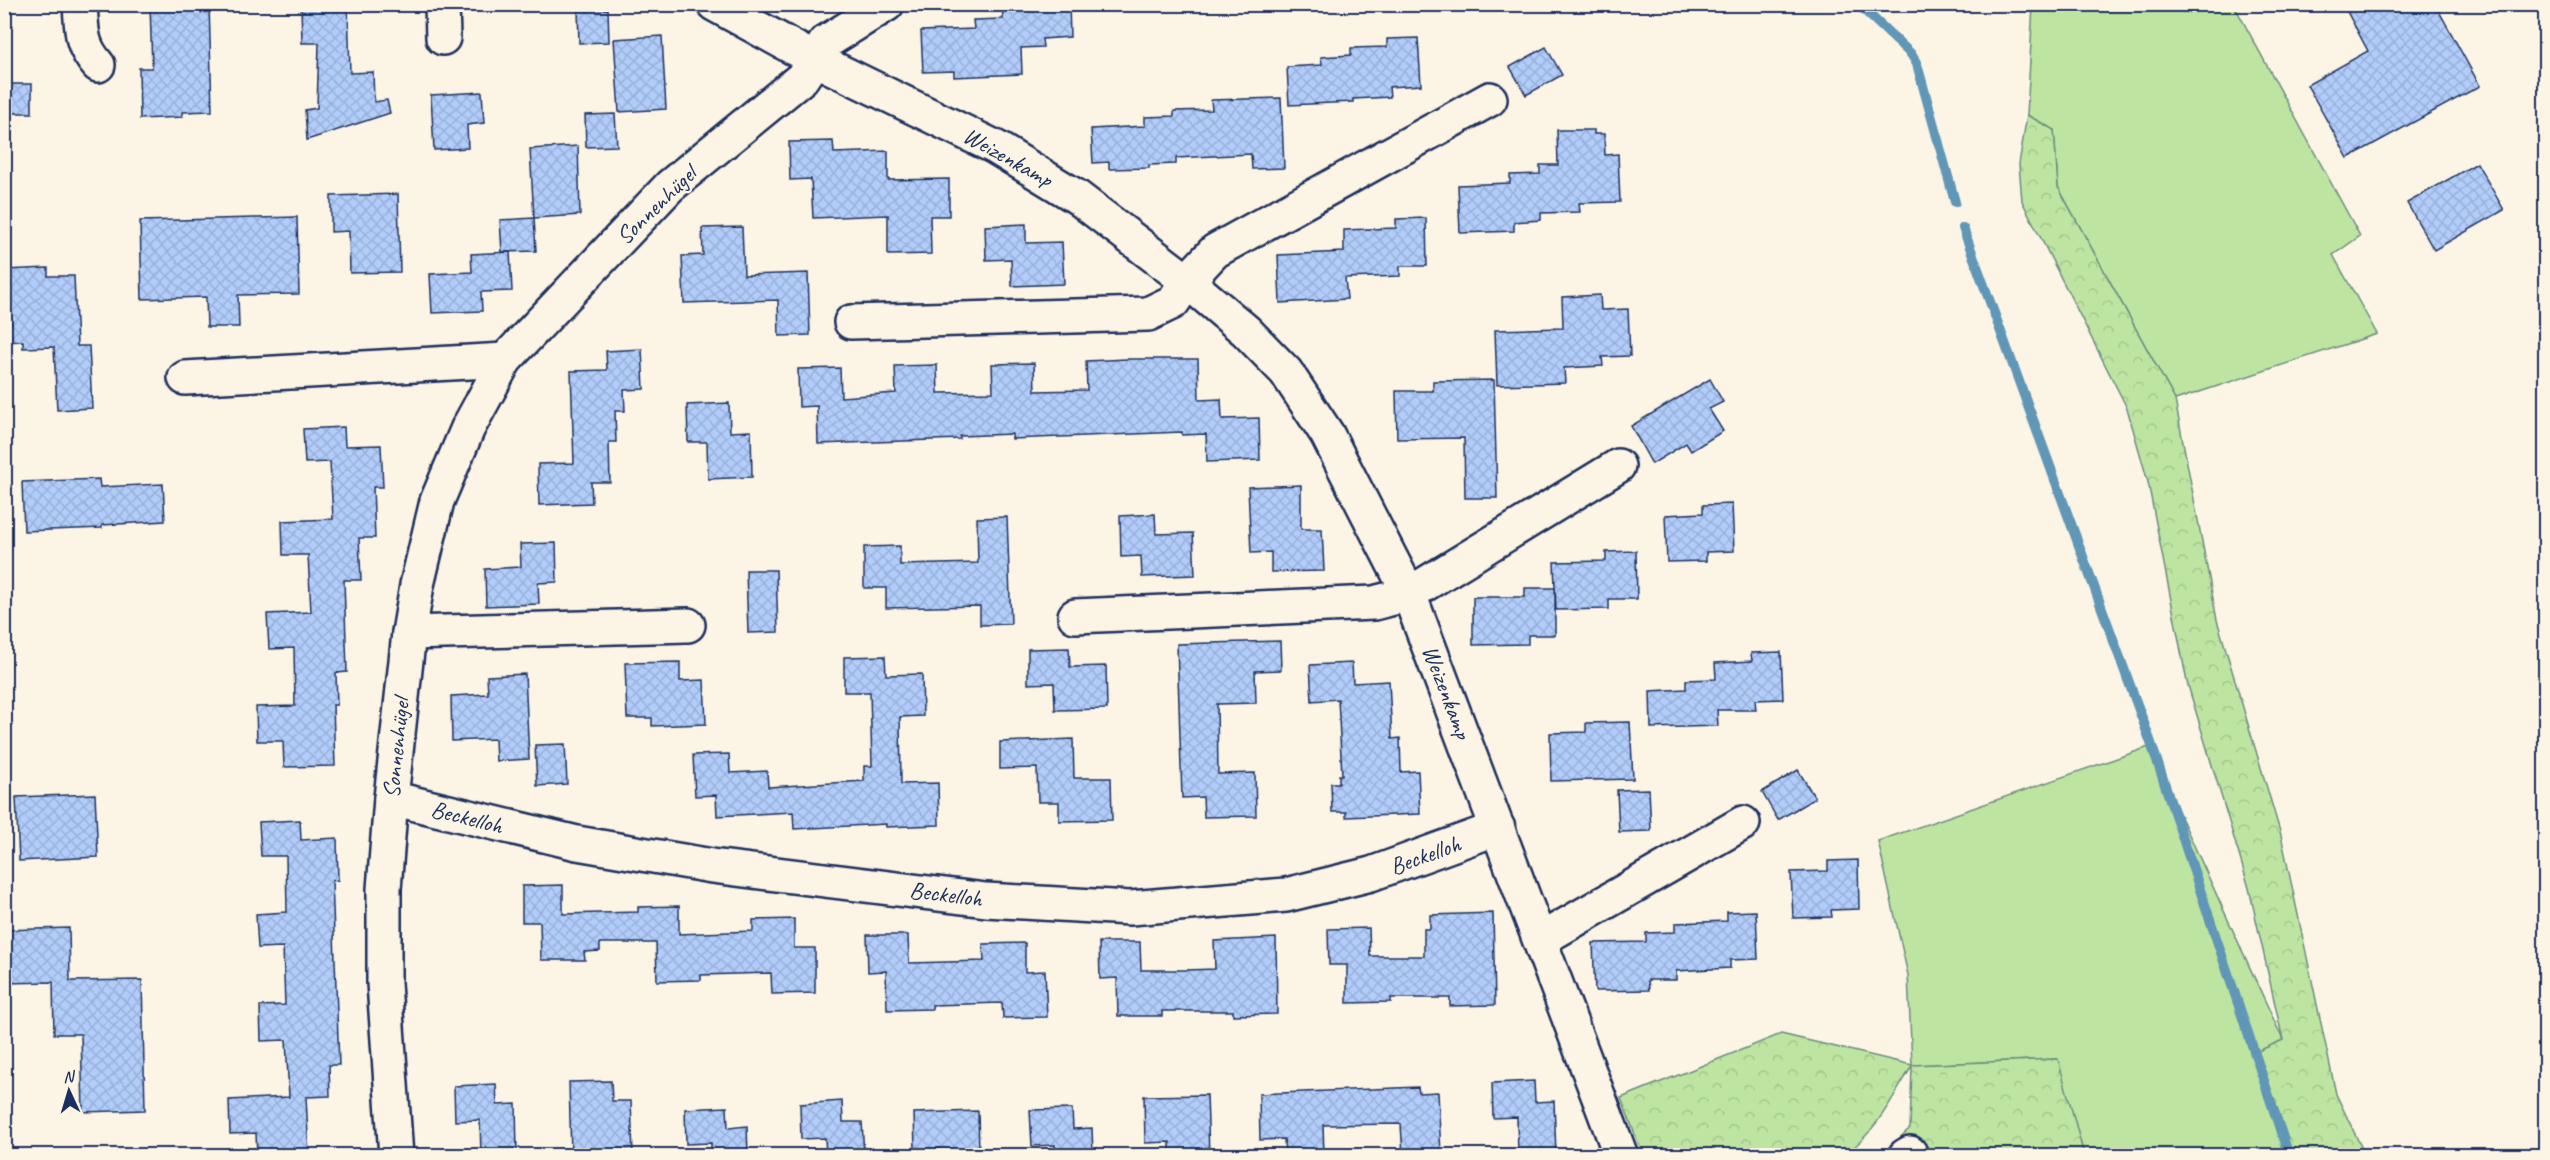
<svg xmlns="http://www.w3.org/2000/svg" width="2550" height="1160" viewBox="0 0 2550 1160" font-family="Caveat,sans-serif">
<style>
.grass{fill:#bde5a1;stroke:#6c8a80;stroke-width:1.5}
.forest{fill:url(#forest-crowns);stroke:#6c8a80;stroke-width:1.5}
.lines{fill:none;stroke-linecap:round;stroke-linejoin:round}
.stream{stroke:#6196b6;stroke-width:10}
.building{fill:url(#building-cross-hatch);stroke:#1b2f5e;stroke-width:1.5}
.minor-casing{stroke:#1b2f5e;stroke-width:38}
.minor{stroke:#fcf5e5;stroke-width:33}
.labels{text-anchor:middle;stroke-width:4.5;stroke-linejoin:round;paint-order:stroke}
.street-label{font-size:24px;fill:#1b2f5e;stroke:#fcf5e5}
</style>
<defs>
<pattern id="forest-crowns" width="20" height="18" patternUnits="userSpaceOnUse" patternTransform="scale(1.5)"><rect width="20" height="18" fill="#bde5a1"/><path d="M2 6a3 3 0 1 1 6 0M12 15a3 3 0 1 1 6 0" fill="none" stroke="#a2c58d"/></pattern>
<pattern id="building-cross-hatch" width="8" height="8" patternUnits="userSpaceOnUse" patternTransform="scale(1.5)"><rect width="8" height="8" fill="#b2cdfa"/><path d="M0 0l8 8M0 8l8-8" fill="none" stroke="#98b0d9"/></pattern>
</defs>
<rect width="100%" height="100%" fill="#fcf5e5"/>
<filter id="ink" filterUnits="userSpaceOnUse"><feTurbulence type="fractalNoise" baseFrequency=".0167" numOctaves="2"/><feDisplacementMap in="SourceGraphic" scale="12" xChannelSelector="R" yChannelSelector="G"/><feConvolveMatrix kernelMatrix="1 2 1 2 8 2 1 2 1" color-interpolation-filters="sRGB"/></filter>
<g filter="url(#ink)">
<g class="grass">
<polygon points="2033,5 2234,5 2360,236 2333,255 2377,334 2175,400 2058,187 2054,130 2027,115"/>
<polygon points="2149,747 2283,1040 2259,1052 2293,1155 2084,1155 2057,1059 1912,1065 1908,975 1878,841"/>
</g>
<g class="forest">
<polygon points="2027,115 2054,130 2058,187 2175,400 2217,620 2281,835 2336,1094 2365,1155 2293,1155 2258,1051 2283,1040 2249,888 2187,682 2148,482 2127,408 2022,201 2019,164"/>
<path d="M1781,1034l131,31 146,-6 26,96h-202l28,-27 2,-62c-19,31 -37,68 -68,89h-201l-22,-57z"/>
</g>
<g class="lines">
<g class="stream">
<polyline points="1858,4 1911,54 1917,64 1955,202"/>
<polyline points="1963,228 2150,740 2289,1156"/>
</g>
</g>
<g class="building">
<polygon points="150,4 209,4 212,111 182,112 182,117 140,119 139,68 152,68"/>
<polygon points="301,4 348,4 350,73 373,72 374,102 387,100 390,113 307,140 305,110 317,108 319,43 302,43"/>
<polygon points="1002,4 1069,4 1070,37 1042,39 1043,47 1021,48 1022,74 954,77 954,71 923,72 921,31 974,29 973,20 1003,19"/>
<polygon points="2343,4 2435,4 2480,86 2348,158 2307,85 2368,51"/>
<polygon points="608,9 609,42 579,43 578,10"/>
<polygon points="662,36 666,109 619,112 614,39"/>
<polygon points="1418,38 1421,85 1389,87 1390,97 1353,99 1353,102 1289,105 1287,67 1322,65 1321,57 1351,55 1351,48 1387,47 1387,39"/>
<polygon points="1546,47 1562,75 1526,95 1510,67"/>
<rect x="4" y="84" width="28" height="29"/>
<polygon points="482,92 484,123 467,125 468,148 434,150 431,95"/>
<polygon points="1281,98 1284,168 1252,169 1251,154 1176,158 1176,164 1149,165 1149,168 1109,169 1109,162 1093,163 1091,129 1145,126 1145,117 1174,116 1174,111 1212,110 1211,100"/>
<polygon points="615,114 617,146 586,147 585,115"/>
<polygon points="1557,130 1594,130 1594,134 1604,134 1605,155 1618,154 1620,202 1579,203 1580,212 1541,213 1541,220 1514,222 1514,231 1460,233 1458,185 1510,183 1510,175 1540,174 1540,165 1558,165"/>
<polygon points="833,141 834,153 888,151 888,180 949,179 949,216 930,216 931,254 888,255 888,215 813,218 811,179 790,180 789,142"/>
<polygon points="578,146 580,215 534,218 530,149"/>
<polygon points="2477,163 2504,210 2434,250 2407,203"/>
<polygon points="398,194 400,272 350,273 349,231 331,232 331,196"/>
<polygon points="297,217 299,294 238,295 239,327 207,327 206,297 142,299 140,221"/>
<polygon points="534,218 536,251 502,252 500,220"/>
<polygon points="1426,218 1427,266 1400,266 1400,276 1345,278 1347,299 1280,303 1278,255 1344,252 1344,230 1396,228 1396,219"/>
<polygon points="1026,224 1026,243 1062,242 1064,284 1012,286 1011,259 986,260 985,226"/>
<polygon points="742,227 744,275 808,273 810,335 779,336 778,300 684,303 682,256 703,255 702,228"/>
<polygon points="510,252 512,291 481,292 482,311 432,313 430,274 472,272 471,254"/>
<polygon points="48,268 48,276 74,276 77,346 89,346 92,408 57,410 54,347 23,348 23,341 4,342 4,270"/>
<polygon points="1600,295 1601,310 1628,309 1630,356 1602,357 1603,366 1564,368 1565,383 1497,385 1495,330 1563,328 1562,297"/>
<polygon points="642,349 644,389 624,390 625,411 615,411 616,442 609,442 610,482 591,482 592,503 539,505 538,464 574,463 571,371 607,370 606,351"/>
<polygon points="1128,359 1198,359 1199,400 1221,399 1222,419 1259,418 1260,460 1207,462 1206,434 1182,435 1182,432 1012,439 1012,434 960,436 960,439 818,444 817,406 799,407 798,369 840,368 841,397 896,393 895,366 937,365 938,393 993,392 992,364 1034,363 1035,391 1087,390 1086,361"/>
<polygon points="1710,379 1723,402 1709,409 1723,431 1691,451 1686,443 1652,464 1631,426"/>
<polygon points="1494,380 1497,498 1465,498 1464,438 1397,439 1396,391 1433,391 1433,381"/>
<polygon points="729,403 730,432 751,431 752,477 708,479 707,442 688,442 687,405"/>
<polygon points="344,427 345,446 381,445 383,487 373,487 375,538 359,538 361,580 344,580 347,672 336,673 337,705 333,705 335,766 284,767 283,741 257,741 256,707 295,706 294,648 269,649 267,614 311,612 308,555 283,555 282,521 333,519 330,462 305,463 303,429"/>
<polygon points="99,479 100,487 163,484 165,521 102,525 102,528 24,531 22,482"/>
<polygon points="1301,485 1301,529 1322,529 1324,571 1271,572 1271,552 1251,553 1248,487"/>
<polygon points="1732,504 1734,551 1706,552 1706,561 1667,562 1665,515 1703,513 1703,505"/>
<polygon points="1155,514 1156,534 1193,533 1195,575 1142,577 1141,556 1121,557 1120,516"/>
<polygon points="1007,517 1011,624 980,625 980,606 886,608 886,588 864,588 864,547 900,546 900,565 978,563 977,518"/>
<polygon points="556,543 557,582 538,583 539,604 486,606 485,569 521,567 520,544"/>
<polygon points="1636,551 1637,599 1609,599 1609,609 1556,610 1554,562 1606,561 1606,552"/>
<polygon points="746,570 776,570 778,632 748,633"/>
<polygon points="1525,588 1555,588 1555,635 1528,635 1528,644 1473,645 1473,597 1525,597"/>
<polygon points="1280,641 1281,670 1255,671 1256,703 1217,704 1218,774 1255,773 1256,816 1204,817 1203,797 1182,798 1177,644"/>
<polygon points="1069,648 1070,667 1106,666 1107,709 1055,710 1054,683 1028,684 1028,649"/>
<polygon points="1781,652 1783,699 1755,700 1756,710 1717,710 1718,726 1651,728 1650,691 1686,689 1686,680 1716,679 1715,663 1752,661 1751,653"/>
<polygon points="885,656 886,675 922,674 923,716 900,717 901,784 938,783 939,825 886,827 886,824 794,829 793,812 717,816 716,795 695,796 693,755 729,754 730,773 767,771 768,787 864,781 864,766 872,766 870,692 844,692 844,657"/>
<polygon points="680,662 680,681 704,680 706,724 652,726 652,718 627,718 625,663"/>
<polygon points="1352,663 1353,683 1389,681 1392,739 1400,738 1401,772 1418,771 1420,814 1346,817 1346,812 1332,812 1331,783 1339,783 1339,775 1342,775 1338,699 1312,701 1310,665"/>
<polygon points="525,674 529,759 496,761 495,739 452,741 451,696 488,694 487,676"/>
<polygon points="1630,722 1633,779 1551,781 1550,733 1586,732 1586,723"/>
<polygon points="1073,739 1074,778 1111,778 1112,820 1059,821 1059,802 1038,802 1037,768 1000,769 1000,742"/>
<polygon points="565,744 567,784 537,786 535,745"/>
<polygon points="1798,770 1815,798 1778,820 1762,792"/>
<polygon points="1649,789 1651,831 1619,832 1617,790"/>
<polygon points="95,794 98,857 19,861 16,797"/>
<polygon points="300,820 301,840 337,838 338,880 332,881 339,1065 329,1065 330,1096 306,1097 309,1155 257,1155 256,1133 230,1134 229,1100 289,1097 286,1040 261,1041 260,1006 285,1005 283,947 258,948 256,914 287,912 286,856 261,856 259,822"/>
<polygon points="1858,860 1859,909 1831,910 1832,917 1793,918 1791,872 1828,871 1828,861"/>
<polygon points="563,885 563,914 638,912 638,907 679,906 679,934 753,931 753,920 794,919 794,948 815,948 815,993 772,994 771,973 701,975 701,980 657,981 656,943 600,943 600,951 584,952 585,960 541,960 540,922 522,922 522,886"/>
<polygon points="1756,911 1758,959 1730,960 1730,968 1676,971 1676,980 1648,980 1649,990 1595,991 1593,943 1646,942 1646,933 1675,932 1675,923 1727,921 1727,912"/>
<polygon points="1493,913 1495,1005 1450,1006 1450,998 1391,998 1391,1002 1347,1003 1347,965 1329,965 1328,929 1369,928 1370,956 1424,956 1424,929 1430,929 1430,915"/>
<polygon points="69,928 70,981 142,980 145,1110 83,1112 81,1034 54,1034 53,982 4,983 4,930"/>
<polygon points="867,935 908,935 909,963 984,961 983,944 1025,943 1025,972 1045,971 1047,1017 1003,1018 1002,1003 932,1005 932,1009 887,1010 886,971 868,972"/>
<polygon points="1276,938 1277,1014 1233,1015 1233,1011 1162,1011 1162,1016 1118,1016 1117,978 1100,979 1099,942 1140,942 1141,970 1186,970 1215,969 1214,941"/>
<polygon points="611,1081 612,1101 631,1101 633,1155 571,1155 569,1082"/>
<polygon points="1534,1081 1535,1102 1554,1101 1556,1155 1518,1155 1517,1117 1493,1118 1492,1083"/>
<polygon points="496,1084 497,1105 516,1104 517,1155 481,1155 480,1120 455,1121 454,1086"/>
<polygon points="1418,1087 1419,1093 1438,1092 1441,1155 1403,1155 1401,1124 1323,1125 1324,1155 1285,1155 1284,1139 1260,1140 1259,1094"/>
<polygon points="1207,1095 1209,1155 1170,1155 1170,1142 1145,1143 1144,1096"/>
<polygon points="842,1101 843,1122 862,1122 864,1155 826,1155 825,1138 801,1139 800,1104"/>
<polygon points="727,1107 728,1128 747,1126 748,1155 711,1155 711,1143 686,1144 685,1109"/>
<polygon points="1072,1109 1073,1129 1092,1128 1093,1155 1056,1155 1055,1145 1032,1146 1030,1110"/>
<polygon points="978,1111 979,1155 940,1155 940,1149 915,1150 914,1113"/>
</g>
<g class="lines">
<defs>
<g id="minor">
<path d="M80,4c2,26 0,41 18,61"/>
<polyline points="442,4 443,38"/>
<polyline points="714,4 814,59 995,147 1077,197 1187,281 1246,331 1286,372 1327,434 1409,594 1621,1156"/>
<polyline points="851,322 1148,314 1173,302 1187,281 1215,251 1490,99"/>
<polyline points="185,378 505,360"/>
<polyline points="1075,616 1374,603 1409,594 1618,466"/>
<polyline points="409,633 688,625"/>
<polyline points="391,798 577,843 712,866 986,900 1130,908 1286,895 1371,874 1498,828"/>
<polyline points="1540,940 1743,823"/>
<polyline points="396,1156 384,983 384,889 391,798 409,633 417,585 437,501 468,428 505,360 670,186 802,78 826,42 887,4"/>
<polyline points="1905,1156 1910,1153"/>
</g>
</defs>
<use href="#minor" class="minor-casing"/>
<use href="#minor" class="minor"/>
</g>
</g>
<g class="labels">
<g class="street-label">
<text transform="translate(1008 157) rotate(29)" y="8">Weizenkamp</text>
<text transform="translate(656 205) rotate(-44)" y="8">Sonnenhügel</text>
<text transform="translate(1447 692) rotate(69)" y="8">Weizenkamp</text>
<text transform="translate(396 748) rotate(-84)" y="8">Sonnenhügel</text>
<text transform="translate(467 817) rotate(14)" y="8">Beckelloh</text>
<text transform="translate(1425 855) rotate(-20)" y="8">Beckelloh</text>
<text transform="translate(946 894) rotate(7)" y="8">Beckelloh</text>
</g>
</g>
<rect width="2550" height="1160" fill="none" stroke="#fcf5e5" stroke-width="24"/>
<rect x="12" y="12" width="2526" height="1136" fill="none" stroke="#1b2f5e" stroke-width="2" filter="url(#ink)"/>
<g transform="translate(69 1091) rotate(356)" stroke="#fcf5e5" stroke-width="4.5" paint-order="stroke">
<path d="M0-4.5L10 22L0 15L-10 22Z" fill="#1b2f5e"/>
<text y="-9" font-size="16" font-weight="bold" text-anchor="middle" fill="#1b2f5e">N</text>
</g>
</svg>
